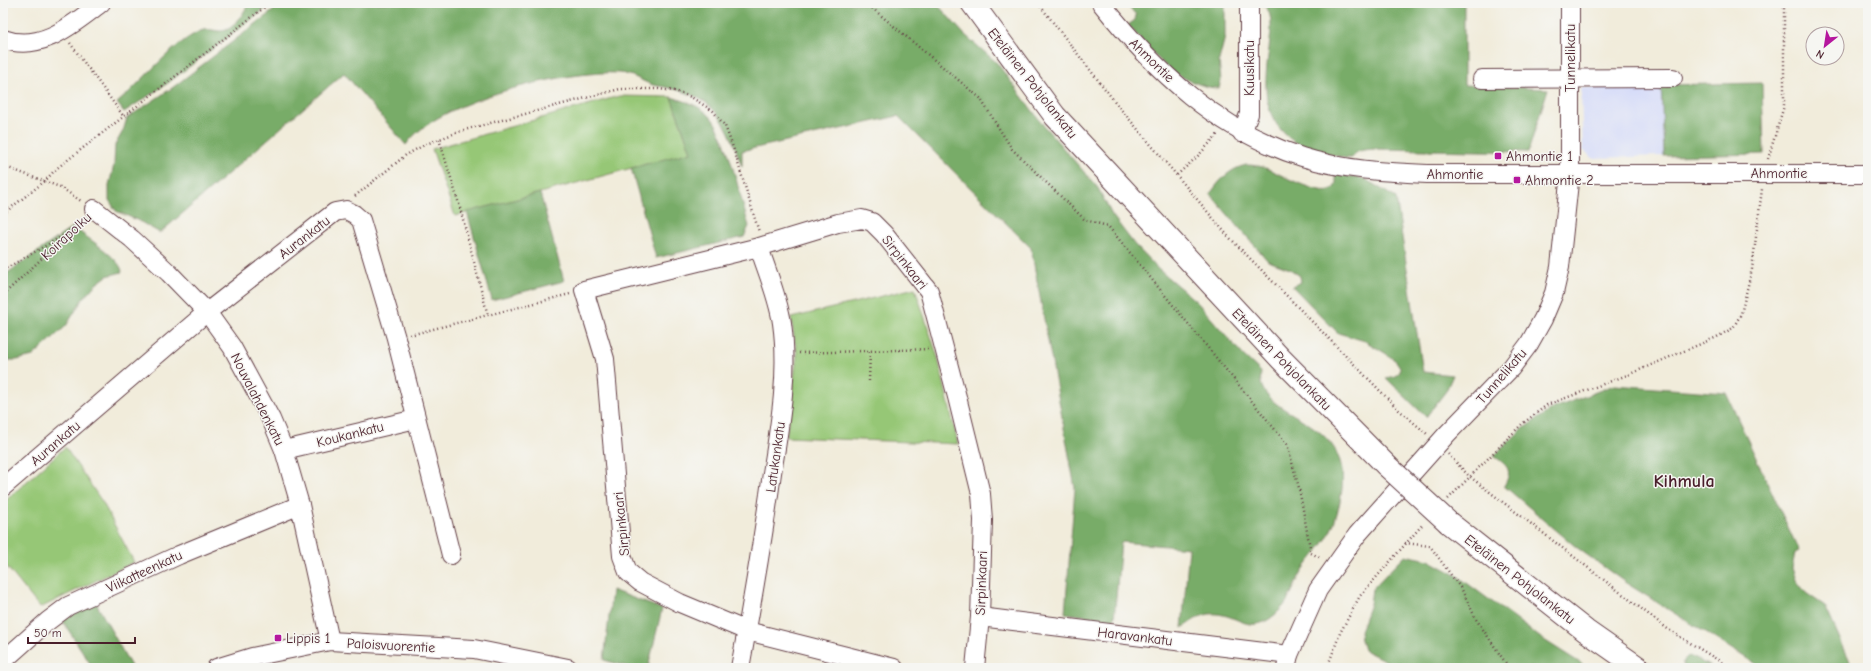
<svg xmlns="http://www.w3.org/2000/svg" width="1871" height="671" viewBox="0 0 1871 671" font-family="'Comic Neue',sans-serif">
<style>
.built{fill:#d3d9f9}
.green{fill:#96c776;stroke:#707350}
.forest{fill:#78ac67;stroke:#616649}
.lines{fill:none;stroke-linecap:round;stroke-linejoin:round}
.minor-casing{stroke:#633e45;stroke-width:20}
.major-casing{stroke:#633e45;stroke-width:24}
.path{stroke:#633e45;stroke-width:2.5;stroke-dasharray:1 3;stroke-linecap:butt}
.minor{stroke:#fff;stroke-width:18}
.major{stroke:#fff;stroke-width:22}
.major-bridge-casing{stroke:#633e45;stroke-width:24;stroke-linecap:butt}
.major-bridge{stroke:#fff;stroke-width:22}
.poi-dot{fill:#b5179e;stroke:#f6f6f2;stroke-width:1.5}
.labels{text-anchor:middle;stroke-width:3;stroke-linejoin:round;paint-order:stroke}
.street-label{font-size:14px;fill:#4a1f2b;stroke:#f6f6f2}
.poi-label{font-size:14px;fill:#4a1f2b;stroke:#f6f6f2;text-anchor:start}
.district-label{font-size:18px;font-weight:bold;fill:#4a1f2b;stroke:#f6f6f2}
</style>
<rect width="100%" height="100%" fill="#f6f6f2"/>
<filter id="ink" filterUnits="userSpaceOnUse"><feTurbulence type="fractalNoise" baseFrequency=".025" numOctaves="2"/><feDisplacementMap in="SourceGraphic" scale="8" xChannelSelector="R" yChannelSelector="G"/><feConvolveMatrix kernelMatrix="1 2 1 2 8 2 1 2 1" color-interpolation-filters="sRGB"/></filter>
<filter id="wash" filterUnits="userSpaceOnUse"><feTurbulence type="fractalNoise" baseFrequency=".012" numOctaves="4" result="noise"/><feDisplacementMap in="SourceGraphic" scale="16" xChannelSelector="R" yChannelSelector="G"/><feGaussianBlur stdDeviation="0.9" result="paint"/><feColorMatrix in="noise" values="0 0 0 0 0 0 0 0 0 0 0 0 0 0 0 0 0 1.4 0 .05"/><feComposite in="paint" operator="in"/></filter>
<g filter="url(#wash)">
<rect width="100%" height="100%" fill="#f1ecdb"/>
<polygon class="built" points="1661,85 1664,156 1593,158 1583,150 1581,88"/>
<g class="green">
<polygon points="619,96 671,97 691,152 455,216 432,149"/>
<polygon points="915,288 938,358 958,444 786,437 797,355 791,318"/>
<polygon points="65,447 103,503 134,562 40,608 3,562 3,503"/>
</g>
<g class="forest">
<path d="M249,3h24l-105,80 -44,29 -7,-9c25,-21 53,-57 81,-71 8,-4 13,-2 21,-1 15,1 24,-18 30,-28z"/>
<path d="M283,3h653l28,31 33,29 47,63 54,62 14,27 22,29 25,26 38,32 46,53 18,17c-8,48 90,40 81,117 -2,16 -7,35 -15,49 -7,10 -15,20 -22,29 -9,12 -14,32 -24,42 -32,33 -41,2 -72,5 -11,2 -18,8 -27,14l7,-80 -68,-6 -7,78 -49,-7 10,-125 -44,-240 -133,-132 -156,35v16c-8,-24 -16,-49 -37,-65 -12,-8 -26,-12 -40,-15 -4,-1 -10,-1 -15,-3 -10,-4 -18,-10 -31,-11 -52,-3 -183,27 -213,72l-62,-72 -184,160 -21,-12 -23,-10 -7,-11v-15l5,-20 1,-20 8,-14 4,-13 45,-30z"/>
<path d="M1121,3h104v34l-6,23 2,21 -2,7c-13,1 -40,-11 -50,-19 -15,-13 -28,-30 -41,-44l7,-5 1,-5 -5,-6z"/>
<path d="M1260,3h204v82l84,4 -20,63 -153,-3c-9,1 -19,0 -23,9h-7c-14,-4 -36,-7 -47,-14 -66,-39 -4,-126 -38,-141z"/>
<polygon points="1762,83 1764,154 1664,156 1661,85"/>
<path d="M671,97c14,4 28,8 39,19 18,20 30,82 39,110l-5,11 -88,21 -25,-90 60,-16z"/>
<path d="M1246,165c8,0 15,1 22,4 11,4 77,43 67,5l30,5 31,19 27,174 30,3 -7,16 -20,26 -40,-39 9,-2 5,-4v-5l-4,-6 -11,-8 -20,-12 -27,-8 -46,-47 9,-4 -1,-6 -10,-7 -22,-8 -58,-67c10,-14 19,-25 36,-29z"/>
<polygon points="540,193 564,281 492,300 467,212"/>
<path d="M73,227c10,8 49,32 49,45l-15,4 -12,9 -13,15 -16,26 -33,30 -16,4h-14v-84z"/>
<path d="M1614,385l112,8 73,158 -4,2 -3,15 4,12 10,13 19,13 28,62h-91l-136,-85 -50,-36 -72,-61c9,-16 4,-20 -10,-30l27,-26 31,-21z"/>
<polygon points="1405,555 1429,560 1456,575 1541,638 1588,668 1400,668 1364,650 1361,640 1360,631 1370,604 1372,589"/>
<polygon points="612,590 662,609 648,668 633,668 604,660"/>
<polygon points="96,603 132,668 93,668 62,620"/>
<polygon points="1689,656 1698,660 1713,668 1682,668 1683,662"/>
</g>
</g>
<g filter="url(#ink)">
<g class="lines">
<defs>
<g id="minor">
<path d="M1101,3c55,69 116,127 201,154 41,13 84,15 126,17h440"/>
<path d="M3,39c38,14 70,-15 98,-36"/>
<polyline points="1482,79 1673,78"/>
<polyline points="1242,133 1249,114 1249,3"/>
<polyline points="94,209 132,239 169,273 207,312 232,347 271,419 284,450 300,505 330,641"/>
<polyline points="284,450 416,419"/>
<polyline points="3,487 207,312 335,212 346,210 354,214 361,220 396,338 451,555"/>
<polyline points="980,617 1289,655"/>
<polyline points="3,661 48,621 68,606 179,555 300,505"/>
<polyline points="216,668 252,657 330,641 474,649 568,668"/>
<path d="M740,668c12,-65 23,-129 32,-195 8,-49 17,-100 10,-150 -4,-26 -15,-51 -23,-76"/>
<polyline points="894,668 747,631 680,603 640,582 628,572 622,556 605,359 584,290 759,247 838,223 862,219 872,222 884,234 929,291 957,397 981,494 983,520 980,617 975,668"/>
<polyline points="1286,668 1289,655 1318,590 1357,535 1447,434 1511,368 1529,344 1543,319 1554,293 1560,267 1570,173 1570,3"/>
</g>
<g id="major">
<polyline points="972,3 1055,116 1281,359 1387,466"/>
<polyline points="1449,523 1586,631 1639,668"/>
</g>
</defs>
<use href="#minor" class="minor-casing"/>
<use href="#major" class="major-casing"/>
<g class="path">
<polyline points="866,3 980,98 1012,149 1085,220 1108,226 1287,444 1299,488 1311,553 1321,558"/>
<polyline points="1038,3 1119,107 1228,236 1399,410 1427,434"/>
<polyline points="70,43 124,117"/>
<polyline points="439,139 459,204 488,316"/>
<polyline points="1768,159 1784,106 1784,3"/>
<polyline points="3,166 60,187 81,201"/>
<polyline points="1177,175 1197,157 1218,134"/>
<polyline points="355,196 406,155 426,144 464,130 620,89 658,89 675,91 691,97 713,111 725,126 733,147 759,232"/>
<polyline points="3,214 45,181 56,169 270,3"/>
<polyline points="3,270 68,233"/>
<polyline points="3,295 83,220"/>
<polyline points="410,335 570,294"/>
<polyline points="799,353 929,349"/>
<polyline points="869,381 870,351"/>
<polyline points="1448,454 1469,476 1669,630 1731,668"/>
<polyline points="1448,499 1522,424 1547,405 1630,374 1717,337 1733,328 1741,314 1752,269 1762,189"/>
<polyline points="1405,543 1430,546 1462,590 1476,619 1509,668"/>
<polyline points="1327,668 1340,633 1360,596 1423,524"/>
</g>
<use href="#minor" class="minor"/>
<use href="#major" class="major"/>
<defs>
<polyline id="major-bridge" points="1387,466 1449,523"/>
</defs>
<use href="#major-bridge" class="major-bridge-casing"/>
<use href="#major-bridge" class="major-bridge"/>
</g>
</g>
<g class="poi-dot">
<rect x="1494" y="152" width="8" height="8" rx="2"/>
<rect x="1513" y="176" width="8" height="8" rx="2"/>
<rect x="274" y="634" width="8" height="8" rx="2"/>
</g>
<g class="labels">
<g class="street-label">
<text transform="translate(1570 58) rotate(-90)" y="5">Tunnelikatu</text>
<text transform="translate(1152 60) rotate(44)" y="5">Ahmontie</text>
<text transform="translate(1249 68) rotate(-90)" y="5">Kuusikatu</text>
<text transform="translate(1033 83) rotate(52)" y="5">Eteläinen Pohjolankatu</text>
<text x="1779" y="178">Ahmontie</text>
<text x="1455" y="179">Ahmontie</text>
<text transform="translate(66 236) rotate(-43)" y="5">Koirapolku</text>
<text transform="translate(304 237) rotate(-38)" y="5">Aurankatu</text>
<text transform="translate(905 262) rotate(52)" y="5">Sirpinkaari</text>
<text transform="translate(1282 359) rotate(46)" y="5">Eteläinen Pohjolankatu</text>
<text transform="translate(1501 376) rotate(-49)" y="5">Tunnelikatu</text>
<text transform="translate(258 399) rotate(63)" y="5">Nouvalahdenkatu</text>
<text transform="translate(350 434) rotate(-14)" y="5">Koukankatu</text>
<text transform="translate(55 443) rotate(-41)" y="5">Aurankatu</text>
<text transform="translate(775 457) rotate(-82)" y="5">Latukankatu</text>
<text transform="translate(621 524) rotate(-96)" y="5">Sirpinkaari</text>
<text transform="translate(144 571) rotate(-25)" y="5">Viikatteenkatu</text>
<text transform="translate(1520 579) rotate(38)" y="5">Eteläinen Pohjolankatu</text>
<text transform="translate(981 583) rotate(-88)" y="5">Sirpinkaari</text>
<text transform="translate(1135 636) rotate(7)" y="5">Haravankatu</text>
<text transform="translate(391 645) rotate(3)" y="5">Paloisvuorentie</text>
</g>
<g class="poi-label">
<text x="1506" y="161">Ahmontie 1</text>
<text x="1525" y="185">Ahmontie 2</text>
<text x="286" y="643">Lippis 1</text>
</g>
<g class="district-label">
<text x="1684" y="487">Kihmula</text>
</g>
</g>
<rect width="1871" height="671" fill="none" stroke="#f6f6f2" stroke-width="16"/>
<g transform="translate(1825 46) rotate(210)"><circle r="19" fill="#f6f6f2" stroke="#b1a0a2"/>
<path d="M0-3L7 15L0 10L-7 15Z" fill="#b5179e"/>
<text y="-6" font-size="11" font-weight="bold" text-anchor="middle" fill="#4a1f2b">N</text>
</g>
<path d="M28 637v6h107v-6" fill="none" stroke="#4a1f2b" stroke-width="2"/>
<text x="34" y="637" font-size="12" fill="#4a1f2b" stroke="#f6f6f2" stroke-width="3" paint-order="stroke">50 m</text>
</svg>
